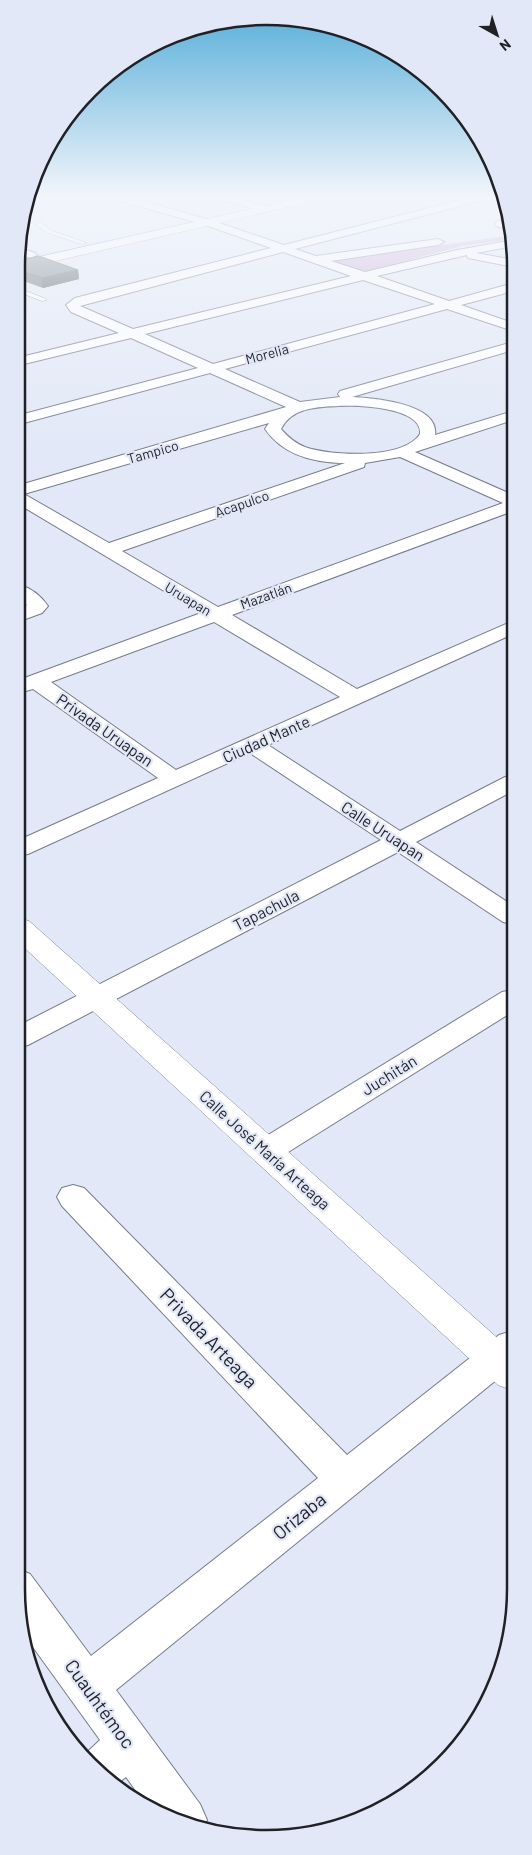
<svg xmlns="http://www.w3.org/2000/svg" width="532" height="1855" viewBox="0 0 532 1855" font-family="Barlow,sans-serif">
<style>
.green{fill:#cba7d3}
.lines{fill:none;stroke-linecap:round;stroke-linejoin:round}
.service-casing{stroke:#767b89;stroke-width:1}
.minor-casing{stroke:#767b89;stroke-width:2}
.tertiary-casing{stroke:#767b89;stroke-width:1}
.secondary-casing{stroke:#767b89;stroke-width:1}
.service{fill:#fff;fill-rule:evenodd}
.minor{fill:#fff;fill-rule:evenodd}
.tertiary{fill:#fff;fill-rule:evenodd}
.secondary{fill:#fff;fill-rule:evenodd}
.wall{fill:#58626b}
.shaded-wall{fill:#475057}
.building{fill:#66727c;stroke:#475057}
.labels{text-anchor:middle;stroke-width:4.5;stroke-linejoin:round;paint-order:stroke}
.far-street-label{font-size:14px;fill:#1f2126;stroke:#e2e8f7}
.street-label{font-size:16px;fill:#1f2126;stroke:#e2e8f7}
.near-street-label{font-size:19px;fill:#1f2126;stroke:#e2e8f7}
.rim{fill:none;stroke:#1f2126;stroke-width:2.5}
</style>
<rect width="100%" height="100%" fill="#e2e8f7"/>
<polygon class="green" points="514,235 514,239 462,246 367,271 359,270 334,262 336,260"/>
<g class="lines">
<defs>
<g id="service">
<polygon points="37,223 41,223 52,231 87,243 82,244 48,233 37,225"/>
<polygon points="21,289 46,299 47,300 42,301 21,293"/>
</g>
<g id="minor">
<path d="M113,197h15l82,23 74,25 188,-48h16l-1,2 -192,50 21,7 122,-17 6,3 -6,3 -107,16 34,11 92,-22 57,-10v6l-38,7 38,7v7l-46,-9 -1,-3 -90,21 72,25 65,-18v8l-53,14 52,18v8l-66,-22 -222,60 75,33 40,-5 -2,-3 2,-3 173,-49v8l-161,47c20,1 88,6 83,38l78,-24v9l-98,32 98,43v16l-281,104 125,74 156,-68v13l-245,111 132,86 105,-54 8,-2v16l-97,51 96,63v19l-9,-2 -105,-70 -370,193 -10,3v-22l363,-186 -131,-87 -222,101 -9,2v-16l139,-62 -125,-89 -14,4v-13l182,-67 -181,-108v-20l266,-78 -76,-34 -190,51v-9l178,-47 -67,-30 -111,27 1,-8 98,-24 -48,-21 -5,-7 9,-7 196,-50 -69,-24 -88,-25zM283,252l68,24 -218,53 -53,-23zM363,280l72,24 -222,60 -68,-30zM339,406c18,-1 84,1 81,28 -17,26 -89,22 -115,13 -10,-4 -17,-10 -24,-18 11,-22 37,-22 58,-23zM269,423l-4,6c18,26 49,34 80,34l-236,80 -85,-49zM400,457l103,46 -285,104 -96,-56 242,-84 1,-4zM214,622l126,75 -164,73 -125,-88z"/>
<polygon points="217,197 232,197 270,207 271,209 266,212 218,199"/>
<polygon points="509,218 513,231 496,226 495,224 496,222"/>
<polygon points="21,248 35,253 37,255 31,258 21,255"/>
<path d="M20,585c11,3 21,11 28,21l-6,7 -22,8v-13l7,-3 -7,-5z"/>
<polygon points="512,990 512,1012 277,1159 266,1163 255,1159 250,1151 255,1143 502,992"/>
<polygon points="73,1185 84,1188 347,1455 499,1335 512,1331 512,1367 116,1690 200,1804 207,1820 204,1826 155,1813 147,1806 126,1777 117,1784 82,1757 100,1740 25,1636 16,1589 16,1568 30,1574 91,1656 318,1478 62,1206 57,1197 62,1188"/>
</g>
<polygon id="tertiary" points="19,918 29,921 512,1351 511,1390 498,1385 18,942"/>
<polygon id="secondary" points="305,197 323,197 318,200 21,269 21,261"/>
</defs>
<use href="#service" class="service-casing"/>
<use href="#minor" class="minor-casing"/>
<use href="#tertiary" class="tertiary-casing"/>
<use href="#secondary" class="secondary-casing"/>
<use href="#service" class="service"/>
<use href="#minor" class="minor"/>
<use href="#tertiary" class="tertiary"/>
<use href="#secondary" class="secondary"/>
</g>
<polygon class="wall" points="21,260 78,270 79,279 43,288 21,280"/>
<polygon class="shaded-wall" points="78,270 79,279 43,288 42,278"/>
<polygon class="building" points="39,256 78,270 42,278 21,271 21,260"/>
<linearGradient id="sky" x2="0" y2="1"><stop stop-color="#51acd8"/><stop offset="0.43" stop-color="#f2f5fb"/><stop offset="1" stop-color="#f2f5fb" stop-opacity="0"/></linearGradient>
<rect width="532" height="456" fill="url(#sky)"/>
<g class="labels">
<g class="far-street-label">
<text transform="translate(267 354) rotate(-15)" y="5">Morelia</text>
<text transform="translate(153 452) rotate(-16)" y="5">Tampico</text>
<text transform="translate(242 504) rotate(-19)" y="5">Acapulco</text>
<text transform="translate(266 596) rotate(-20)" y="5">Mazatlán</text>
<text transform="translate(188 599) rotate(31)" y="5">Uruapan</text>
</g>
<g class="street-label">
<text transform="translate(105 730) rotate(35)" y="6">Privada Uruapan</text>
<text transform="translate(266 739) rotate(-24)" y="6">Ciudad Mante</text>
<text transform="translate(383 831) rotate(33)" y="6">Calle Uruapan</text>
<text transform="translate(266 910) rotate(-27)" y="6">Tapachula</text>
<text transform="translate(389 1075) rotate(-32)" y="6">Juchitán</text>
<text transform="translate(265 1150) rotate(42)" y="6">Calle José María Arteaga</text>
</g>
<g class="near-street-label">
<text transform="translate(209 1338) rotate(46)" y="7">Privada Arteaga</text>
<text transform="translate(299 1516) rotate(-39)" y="7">Orizaba</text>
<text transform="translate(100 1704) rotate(54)" y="7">Cuauhtémoc</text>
</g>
</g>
<path d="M0 0H532V1855H0ZM266 25H266A241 241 0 0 1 507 266V1589A241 241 0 0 1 266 1830H266A241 241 0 0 1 25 1589V266A241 241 0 0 1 266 25Z" fill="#e2e8f7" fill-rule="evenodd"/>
<path class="rim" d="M266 25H266A241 241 0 0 1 507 266V1589A241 241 0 0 1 266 1830H266A241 241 0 0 1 25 1589V266A241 241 0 0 1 266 25Z"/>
<g transform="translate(497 35) rotate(141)" stroke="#e2e8f7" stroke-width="4" paint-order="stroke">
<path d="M0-4L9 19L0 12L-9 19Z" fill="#1f2126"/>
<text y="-8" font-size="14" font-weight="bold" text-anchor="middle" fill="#1f2126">N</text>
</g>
</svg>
